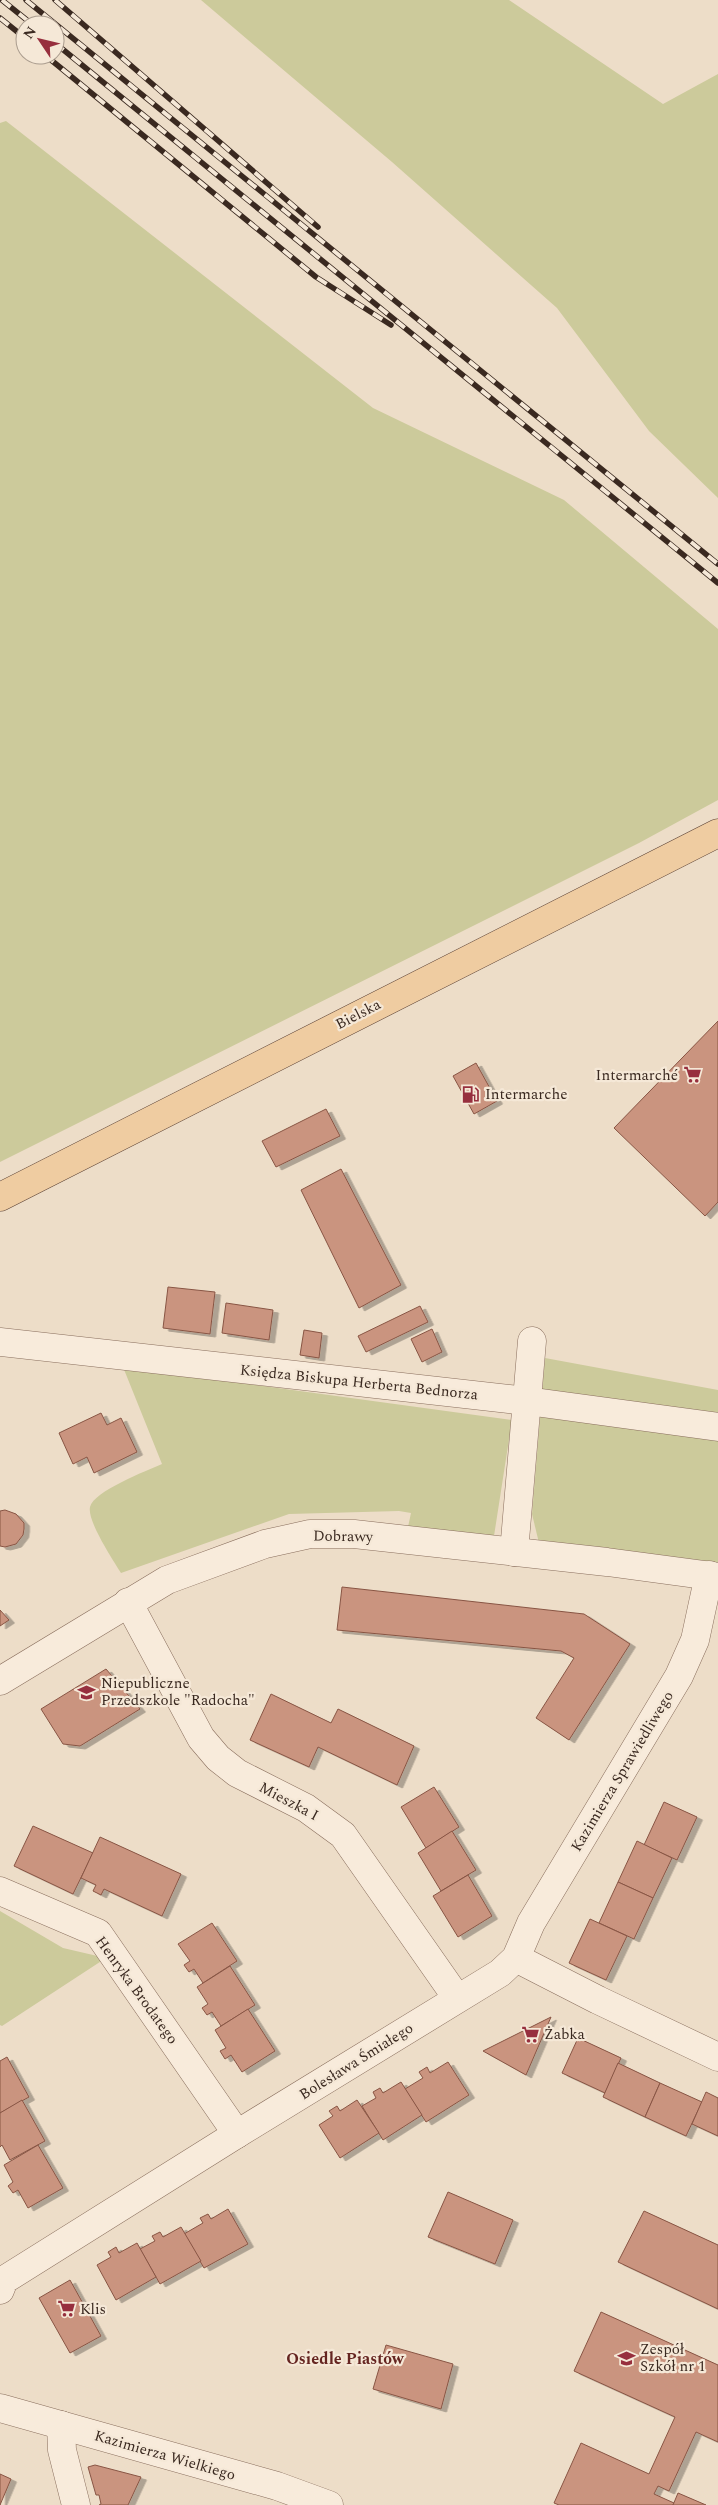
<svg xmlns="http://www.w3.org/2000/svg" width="718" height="2505" viewBox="0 0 718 2505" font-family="Spectral,serif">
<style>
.green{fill:#ccca9b}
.building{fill:#ca947f;stroke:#854;filter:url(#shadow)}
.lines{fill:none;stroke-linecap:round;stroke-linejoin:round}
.minor-casing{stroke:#896e5d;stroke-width:29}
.major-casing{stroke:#573d31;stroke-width:29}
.minor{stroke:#f8ebdb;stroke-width:28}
.major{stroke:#efcca1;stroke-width:28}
.rail-casing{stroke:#3a2920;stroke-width:5.5}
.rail{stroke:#f5e8d7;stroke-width:4;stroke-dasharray:11;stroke-linecap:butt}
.labels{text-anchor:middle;stroke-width:4.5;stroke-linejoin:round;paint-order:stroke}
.street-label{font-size:15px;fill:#3a2920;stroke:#f5e8d7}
.poi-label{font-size:15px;fill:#3a2920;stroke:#f5e8d7;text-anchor:start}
.neighbourhood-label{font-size:16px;font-weight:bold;fill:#652521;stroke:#f5e8d7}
</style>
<defs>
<filter id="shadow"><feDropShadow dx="5.5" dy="3" stdDeviation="0" flood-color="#0004"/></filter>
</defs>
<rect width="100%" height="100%" fill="#edddc8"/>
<g class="green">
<polygon points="201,0 509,0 663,104 718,74 718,498 649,431 557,308 392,162"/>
<polygon points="6,121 373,408 564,500 718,629 718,800 639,843 0,1162 0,123"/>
<polygon points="545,1358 718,1390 718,1566 539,1543 532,1514"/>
<path d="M123,1367l389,53 -18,116 -86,-9 3,-14 -12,-2 -110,3 -168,59c-8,-13 -34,-52 -31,-66 4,-16 56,-36 72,-43z"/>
<polygon points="0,1911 63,1948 106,1958 2,2026 0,2025"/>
</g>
<g class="building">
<polygon points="718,1021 718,1202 705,1216 614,1128"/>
<polygon points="476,1063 497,1101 474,1114 453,1076"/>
<polygon points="326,1109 340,1136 276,1167 262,1141"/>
<polygon points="341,1169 401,1285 359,1308 301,1190"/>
<polygon points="168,1287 215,1292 210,1334 163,1328"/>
<polygon points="226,1303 273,1310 269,1340 222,1333"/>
<polygon points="420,1306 428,1322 366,1352 358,1336"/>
<polygon points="432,1329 442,1352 422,1362 411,1339"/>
<polygon points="304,1330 322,1333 319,1358 300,1355"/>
<polygon points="101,1413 107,1425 121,1418 137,1452 94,1473 87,1457 73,1464 59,1433"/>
<polygon points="5,1510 16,1514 24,1523 24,1529 23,1535 16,1544 5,1547 0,1546 0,1511"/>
<polygon points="342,1587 584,1614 630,1644 569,1740 536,1718 574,1658 561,1651 337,1630"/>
<polygon points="0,1610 9,1620 0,1626"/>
<polygon points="106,1669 140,1709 80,1746 63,1744 41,1709"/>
<polygon points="271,1694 331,1723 338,1709 414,1746 397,1785 318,1747 309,1767 250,1740"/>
<polygon points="434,1787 459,1827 426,1848 401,1807"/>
<polygon points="664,1802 697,1817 677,1860 644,1845"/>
<polygon points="33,1826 93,1853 73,1894 14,1866"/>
<polygon points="452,1831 476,1870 441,1891 418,1853"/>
<polygon points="100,1837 181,1874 162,1916 104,1889 101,1895 93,1891 96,1885 81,1878"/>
<polygon points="637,1841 672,1858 653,1898 618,1882"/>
<polygon points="468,1875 492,1916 458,1937 433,1896"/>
<polygon points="618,1882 653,1898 634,1939 599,1923"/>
<polygon points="590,1919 627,1936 606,1980 569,1963"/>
<polygon points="212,1923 237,1961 203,1983 194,1969 189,1972 184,1965 190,1961 178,1944"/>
<polygon points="230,1966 255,2005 221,2026 212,2012 207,2015 202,2008 208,2004 197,1987"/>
<polygon points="248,2009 275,2051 242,2072 231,2055 225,2059 220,2051 226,2048 215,2030"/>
<polygon points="551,2017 526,2075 483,2051"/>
<polygon points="578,2038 621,2058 605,2093 562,2073"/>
<polygon points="7,2057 29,2097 0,2113 0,2061"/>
<polygon points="448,2062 469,2095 426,2122 405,2089 423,2078 419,2072 427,2067 430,2073"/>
<polygon points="618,2063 660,2083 645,2117 603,2097"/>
<polygon points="401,2082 422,2115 383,2140 362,2106 376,2098 373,2092 380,2088 383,2093"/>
<polygon points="660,2083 702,2102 686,2136 645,2117"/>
<polygon points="706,2092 718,2098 718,2136 692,2124"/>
<polygon points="22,2100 45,2141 10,2160 2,2145 0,2147 0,2113"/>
<polygon points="357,2100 379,2133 340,2158 319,2125 333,2116 329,2111 337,2106 340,2111"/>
<polygon points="38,2145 63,2188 28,2208 18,2190 13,2193 8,2186 13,2182 4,2165"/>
<polygon points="448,2192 513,2220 495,2264 428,2237"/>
<polygon points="228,2209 248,2244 204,2268 184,2234 203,2223 200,2218 208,2214 211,2219"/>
<polygon points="644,2211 718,2245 718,2309 618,2262"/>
<polygon points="181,2227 201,2261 160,2284 140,2249 155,2241 152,2236 160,2232 163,2237"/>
<polygon points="137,2243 156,2277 116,2300 97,2265 111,2257 108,2252 116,2247 119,2253"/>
<polygon points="70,2280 101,2336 70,2353 39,2298"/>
<polygon points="601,2312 718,2365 718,2442 696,2432 669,2491 658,2486 654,2494 674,2503 673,2505 559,2505 554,2503 581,2443 649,2474 675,2417 574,2371"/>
<polygon points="386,2345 453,2364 441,2409 373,2389"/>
<polygon points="95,2465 141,2477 128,2505 99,2505 101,2504 99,2495 96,2495 88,2467"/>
<polygon points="0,2474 11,2479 0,2505"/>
<polygon points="678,2493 706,2505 673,2505"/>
</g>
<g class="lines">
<defs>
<g id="minor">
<polyline points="0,1342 527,1401 718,1427"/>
<polyline points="514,1552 532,1341"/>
<polyline points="128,1602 201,1738 218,1758 237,1773 306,1808 343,1835 457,1998"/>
<polyline points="0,1681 167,1580 265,1544 310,1534 354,1534 607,1562 718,1577"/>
<polyline points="0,1891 98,1933 237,2134"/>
<polyline points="516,1958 598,2000 718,2057"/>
<polyline points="0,2290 4,2280 237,2134 500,1973 516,1958 531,1923 679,1676 695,1640 709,1575"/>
<polyline points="0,2408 277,2486 329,2505"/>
<polyline points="61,2425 62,2450 76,2505"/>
</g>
<polyline id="major" points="0,1197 718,833"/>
</defs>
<use href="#minor" class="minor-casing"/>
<use href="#major" class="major-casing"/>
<use href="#minor" class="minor"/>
<use href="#major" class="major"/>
<defs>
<g id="rail">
<polyline points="2,0 33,25"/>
<polyline points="26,0 718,564"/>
<polyline points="55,0 318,227"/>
<polyline points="0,18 25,38"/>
<polyline points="55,43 718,583"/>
<polyline points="45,55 316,277 391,325"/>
</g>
</defs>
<use href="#rail" class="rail-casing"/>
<use href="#rail" class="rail"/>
</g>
<defs>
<symbol id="supermarket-bare" viewBox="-9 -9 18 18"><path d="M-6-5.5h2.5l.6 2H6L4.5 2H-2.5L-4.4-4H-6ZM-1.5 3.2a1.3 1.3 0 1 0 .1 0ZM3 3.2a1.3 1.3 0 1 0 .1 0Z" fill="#972f3e" stroke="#f5e8d7" stroke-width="2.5" paint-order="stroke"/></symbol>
<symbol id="fuel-bare" viewBox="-9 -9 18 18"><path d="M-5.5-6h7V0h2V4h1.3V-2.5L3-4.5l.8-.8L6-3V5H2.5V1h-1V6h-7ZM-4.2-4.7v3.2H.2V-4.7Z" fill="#972f3e" stroke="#f5e8d7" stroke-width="2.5" paint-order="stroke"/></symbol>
<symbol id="school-bare" viewBox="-9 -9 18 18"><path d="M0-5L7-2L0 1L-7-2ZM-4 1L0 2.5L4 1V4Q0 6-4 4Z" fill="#972f3e" stroke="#f5e8d7" stroke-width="2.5" paint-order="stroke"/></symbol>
</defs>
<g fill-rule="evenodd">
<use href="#supermarket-bare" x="680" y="1062" width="25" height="25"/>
<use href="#fuel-bare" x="458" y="1082" width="25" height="25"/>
<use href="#school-bare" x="74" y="1680" width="25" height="25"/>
<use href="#supermarket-bare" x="518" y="2022" width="25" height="25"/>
<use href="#supermarket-bare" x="54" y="2296" width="25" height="25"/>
<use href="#school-bare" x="614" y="2346" width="25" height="25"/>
</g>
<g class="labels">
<g class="street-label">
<text transform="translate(358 1014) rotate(-27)" y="5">Bielska</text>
<text transform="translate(359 1382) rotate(6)" y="5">Księdza Biskupa Herberta Bednorza</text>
<text transform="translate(343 1536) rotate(1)" y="5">Dobrawy</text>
<text transform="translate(622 1771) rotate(-59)" y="5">Kazimierza Sprawiedliwego</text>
<text transform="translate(289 1801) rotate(28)" y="5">Mieszka I</text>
<text transform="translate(137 1990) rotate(54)" y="5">Henryka Brodatego</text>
<text transform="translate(356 2061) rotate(-32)" y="5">Bolesława Śmiałego</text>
<text transform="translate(165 2455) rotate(16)" y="5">Kazimierza Wielkiego</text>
</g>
<g class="poi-label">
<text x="678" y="1080" text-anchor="end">Intermarché</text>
<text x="485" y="1099">Intermarche</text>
<text x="101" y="1688">Niepubliczne<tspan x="101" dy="17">Przedszkole "Radocha"</tspan></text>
<text x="544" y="2039">Żabka</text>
<text x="80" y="2314">Klis</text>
<text x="640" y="2354">Zespół<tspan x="640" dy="17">Szkół nr 1</tspan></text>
</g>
<g class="neighbourhood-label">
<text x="345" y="2364">Osiedle Piastów</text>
</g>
</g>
<g transform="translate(40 40) rotate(305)"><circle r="24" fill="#f5e8d7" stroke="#aa9c8e"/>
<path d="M0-4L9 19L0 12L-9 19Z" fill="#972f3e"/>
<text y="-8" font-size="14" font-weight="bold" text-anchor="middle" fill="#3a2920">N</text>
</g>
</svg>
